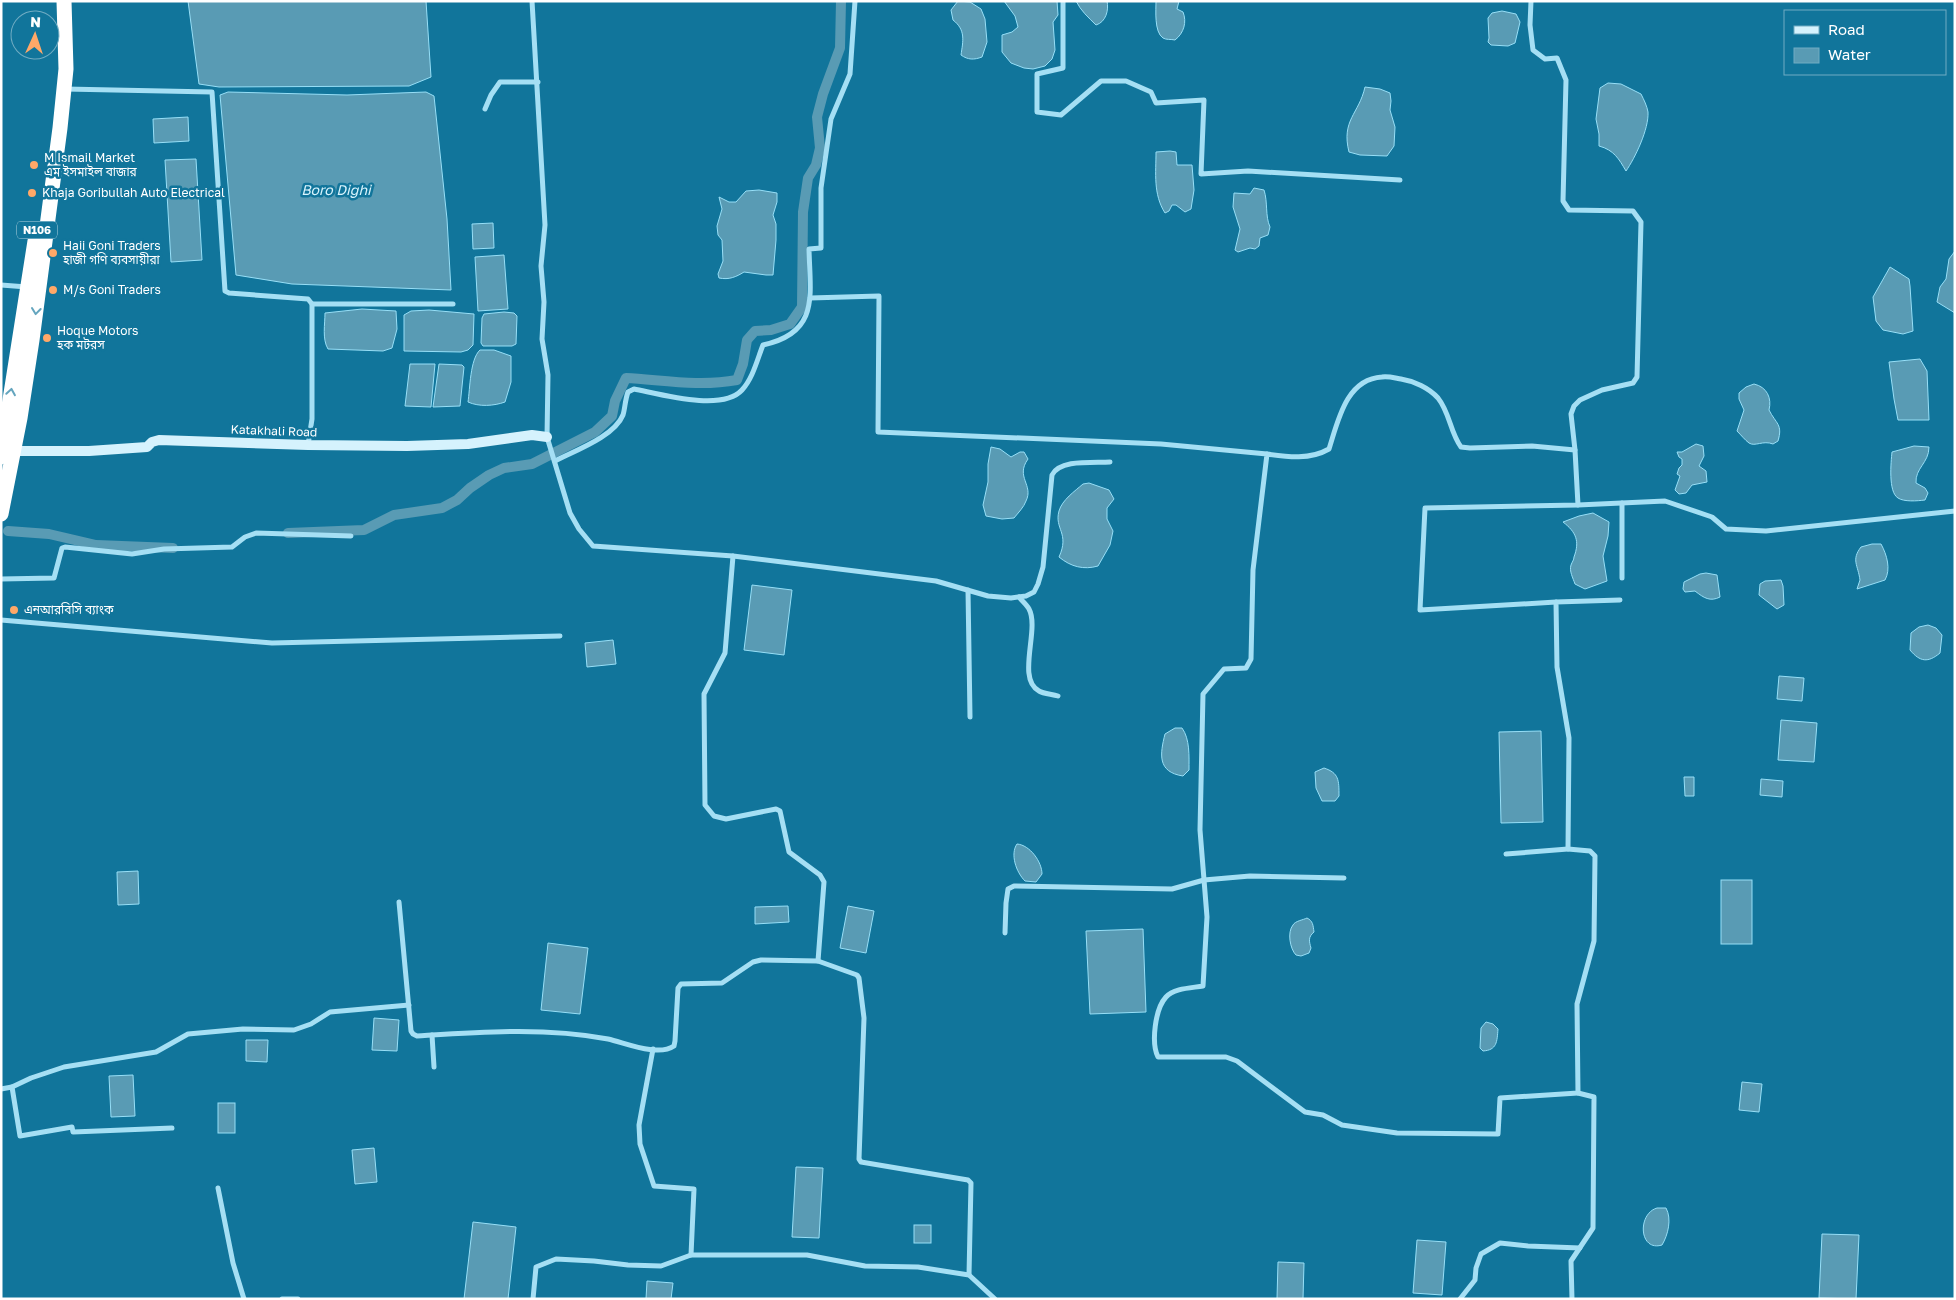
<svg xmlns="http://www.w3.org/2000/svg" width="1956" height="1300" viewBox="0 0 1956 1300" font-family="'Golos Text','Noto Sans Bengali',sans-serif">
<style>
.water{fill:#599bb4;stroke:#97dff7}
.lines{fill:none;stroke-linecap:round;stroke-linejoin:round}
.canal{stroke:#599bb4;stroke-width:10}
.street{stroke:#a5dff4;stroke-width:5}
.secondary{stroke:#d5f2fd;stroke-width:10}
.highway{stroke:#fff;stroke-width:15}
.oneway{stroke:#64a5be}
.poi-dot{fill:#ffa868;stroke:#11759b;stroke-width:2}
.labels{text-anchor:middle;stroke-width:5;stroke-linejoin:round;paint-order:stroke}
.shield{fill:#11759b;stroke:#b8d6e1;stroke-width:1}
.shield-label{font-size:11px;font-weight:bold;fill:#fff}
.poi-label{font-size:12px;fill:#fff;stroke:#11759b;text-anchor:start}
.street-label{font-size:12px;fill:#fff;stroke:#11759b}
.water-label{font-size:14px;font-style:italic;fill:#d8f4fd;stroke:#11759b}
</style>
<rect width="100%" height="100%" fill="#11759b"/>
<g class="water">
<polygon points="188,1 426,1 431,77 409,86 219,87 199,84"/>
<path d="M958,1l12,1 11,7 4,10 2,23 -5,15c-8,3 -14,3 -21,-2 2,-14 5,-25 -8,-35l-2,-10z"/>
<polygon points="1004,1 1057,1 1058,15 1053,22 1055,50 1052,59 1045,66 1033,69 1024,68 1011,63 1002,52 1002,35 1012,32 1018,27 1015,16"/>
<path d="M1076,1h31c2,9 -1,21 -11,24 -8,-8 -15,-14 -20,-24z"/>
<path d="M1156,1h23l-2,8 6,3c4,10 1,21 -8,28 -4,-1 -9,0 -12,-2 -9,-6 -7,-28 -7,-37z"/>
<polygon points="1502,11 1516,14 1520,22 1515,43 1508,46 1491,45 1488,42 1489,38 1488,18 1492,13"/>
<path d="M1608,83l13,1 20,10c3,6 6,12 7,18 1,17 -13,46 -22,59 -7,-12 -12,-21 -27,-25v-12l-3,-15 4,-31z"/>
<path d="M1365,87l15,2 10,4 1,8 -1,9 5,17 -1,19 -7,10 -27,-1 -11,-3c-8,-32 10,-38 16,-65z"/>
<polygon points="228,92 347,95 426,92 434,96 447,219 451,290 292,284 236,275 220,95"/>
<polygon points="188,117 189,141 154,143 153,119"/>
<path d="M1170,151l6,1 1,13h15l2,25 -3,19 -6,3 -9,-7h-4l-3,6 -4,2c-12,-19 -9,-40 -9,-61z"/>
<polygon points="196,159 202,260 171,262 165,160"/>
<path d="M1254,188l10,2c4,12 1,26 6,37l-2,8 -8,3 -1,8 -4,3 -5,-1 -12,4 -3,-2 5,-21 -7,-22 1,-14 16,1z"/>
<path d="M759,190l18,3v9l-4,13 3,9v16l-3,35h-7l-22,-3c-8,5 -15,8 -25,6l-1,-4 5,-13 -1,-21 -4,-5 -1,-9 5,-17 -3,-12 10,5h7l10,-11z"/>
<polygon points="493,223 494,248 473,249 472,224"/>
<polygon points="1955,251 1955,313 1937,302 1940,287 1946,279 1949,259"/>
<polygon points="504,255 508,309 478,311 475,257"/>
<polygon points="1890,267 1909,279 1910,286 1913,331 1903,334 1883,330 1876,321 1873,297"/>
<path d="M362,309l34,2 1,18 -5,19 -9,3 -55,-2c-6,-10 -3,-25 -3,-36z"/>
<polygon points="429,310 474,314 473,345 468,350 461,352 404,351 404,315 411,311"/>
<polygon points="504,312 514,313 517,316 516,344 512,346 483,346 481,343 482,318 484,314"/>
<path d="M480,350h14l17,6v26l-6,20c-11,4 -26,5 -37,0 2,-13 2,-43 12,-52z"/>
<polygon points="1920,359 1927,371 1929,420 1898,420 1894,399 1889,362"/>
<polygon points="410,364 435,364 431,407 405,406"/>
<polygon points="439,364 462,365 464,367 460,406 433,407"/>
<path d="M1754,384c13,3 18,14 15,26 7,14 14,14 9,31l-5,3c-10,-4 -18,3 -24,-1 -4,-3 -8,-8 -12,-12l7,-21 -5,-11v-6l7,-6z"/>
<polygon points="1696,444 1703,446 1704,456 1699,466 1706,471 1707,482 1692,485 1686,493 1679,494 1675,490 1680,476 1677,474 1679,468 1682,465 1682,459 1679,457 1677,452 1682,452"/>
<path d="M1914,446l15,1c0,16 -14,21 -13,36l9,5 3,5 -3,7c-8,1 -21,2 -27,-2 -10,-6 -7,-36 -6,-46z"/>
<path d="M991,447l9,2 11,8 9,-5h4l4,7c-13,18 6,26 -2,42 -2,6 -8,12 -12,17l-12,1 -16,-3 -3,-11 5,-23v-18z"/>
<path d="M1089,483l20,7 5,9 -7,9v11l6,12 -3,14 -12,21c-14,4 -27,1 -39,-9 11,-24 -5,-28 0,-46 3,-11 16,-20 24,-27z"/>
<path d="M1593,513l16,9 -1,14 -5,20 4,25 -22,8 -10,-5c-2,-6 -6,-13 -4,-19 1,-3 3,-5 3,-8 6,-16 2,-25 -11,-35l16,-6z"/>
<path d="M1872,544h9c6,11 10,25 4,36l-28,9 3,-9c-2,-15 -9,-20 1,-33z"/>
<path d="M1706,573l11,2 3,22c-10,5 -16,1 -25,-6l-10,1 -2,-3 1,-7 16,-8z"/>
<polygon points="1781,580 1783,586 1784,605 1777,609 1759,595 1760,584 1765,581"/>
<polygon points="752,585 792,590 784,655 744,650"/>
<path d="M1928,625l8,3 6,7 -2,18c-12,10 -20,9 -30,-3l1,-17 8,-6z"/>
<polygon points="613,640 616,664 587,667 585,643"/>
<polygon points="1779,676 1804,678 1802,701 1777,699"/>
<polygon points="1781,720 1817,723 1814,762 1778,760"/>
<path d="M1175,728h7c8,11 7,28 7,42l-6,6c-26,-4 -23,-22 -18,-42z"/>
<polygon points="1541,731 1543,822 1501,823 1499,732"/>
<path d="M1324,768c15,5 15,12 15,28l-4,5h-13l-6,-13 -1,-16z"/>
<polygon points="1684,777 1694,777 1694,796 1685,796"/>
<polygon points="1761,779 1783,781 1782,797 1760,795"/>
<path d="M1017,844c13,1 25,18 25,30l-6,8 -11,-1c-9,-9 -15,-27 -8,-37z"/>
<polygon points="138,871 139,904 118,905 117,872"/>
<rect x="1721" y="880" width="31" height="64"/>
<polygon points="788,906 789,922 755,924 755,907"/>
<polygon points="848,906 874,911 866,953 840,948"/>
<path d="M1307,918c6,3 6,7 7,14 -6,5 -5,9 -3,16l-2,5 -8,3 -5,-1c-6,-6 -9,-23 -3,-30 2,-4 10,-5 14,-7z"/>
<polygon points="1143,929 1146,1012 1090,1014 1086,931"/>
<polygon points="548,943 588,948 580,1014 541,1010"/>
<polygon points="374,1018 399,1020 397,1051 372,1050"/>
<path d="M1486,1022l7,2 5,5c-1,13 -1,21 -15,22l-3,-3 1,-20z"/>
<polygon points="246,1040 268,1040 267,1062 246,1061"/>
<polygon points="133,1075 135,1116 111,1117 109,1076"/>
<polygon points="1742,1082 1762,1084 1759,1112 1739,1110"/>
<rect x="218" y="1103" width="17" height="30"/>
<polygon points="374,1148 377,1182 355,1184 352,1150"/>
<polygon points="796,1167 823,1168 819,1238 792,1237"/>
<path d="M1657,1208h9c6,11 2,27 -4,37 -23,7 -25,-31 -5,-37z"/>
<polygon points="473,1222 516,1227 508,1299 464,1299"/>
<rect x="914" y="1225" width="17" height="18"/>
<polygon points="1822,1234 1859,1235 1856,1299 1819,1298"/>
<polygon points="1417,1240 1446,1242 1442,1295 1413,1293"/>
<polygon points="1278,1262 1304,1263 1303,1299 1277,1299"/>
<polygon points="647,1281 673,1283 671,1299 646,1299"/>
</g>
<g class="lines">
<g class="canal">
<polyline points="8,531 49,534 96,545 173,548"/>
<path d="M288,533l76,-3 30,-15 48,-7 15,-8 13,-12 19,-13 15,-7 28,-4 63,-32 17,-16 3,-15 11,-23c37,2 73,9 111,2l6,-16 4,-24 8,-9 16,-1 19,-6 12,-17 1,-95 5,-34 8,-13 4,-17 -3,-31 6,-23 17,-46 1,-47"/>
</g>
<g class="street">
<path d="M532,1l13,224 -4,41 3,36 -2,37 6,36 -1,62 23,76 9,16 14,17 140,10 203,25 52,15 23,2 15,-2 8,-4 4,-8 5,-17 9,-92c8,-16 41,-12 58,-13"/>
<polyline points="1063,1 1063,68 1037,74 1037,112 1061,115 1101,81 1126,81 1151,92 1156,103 1204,100 1201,174 1248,171 1400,180"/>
<polyline points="1531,1 1530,25 1533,50 1545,59 1557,58 1566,80 1563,201 1569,210 1633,211 1641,222 1637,377 1633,383 1602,390 1580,400 1574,406 1571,414 1575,450 1578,505"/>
<polyline points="65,89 212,92 225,291 229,293 308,299 312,304 312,419 308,445"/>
<polyline points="485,109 491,95 500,82 538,82"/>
<polyline points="1,285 27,287"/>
<path d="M810,298l69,-2 -1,136 283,12 106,10 -14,116 -2,89 -5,9 -22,1 -21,25 -3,136 7,87 -4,69c-11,2 -29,2 -37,11 -11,12 -15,46 -8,60h68l11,4 68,51 18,3 19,10 55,8 101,1 2,-36 78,-5 -1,-89 17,-63 1,-85 -5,-5 -22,-2 1,-111 -12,-71 -1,-65 64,-2"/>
<polyline points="312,304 453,304"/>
<path d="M1267,454c21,3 43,6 62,-5 9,-28 17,-70 53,-72 6,-1 13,1 19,2 13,2 28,9 37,19 12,15 12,34 23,49l9,1 62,-2 43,4"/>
<path d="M555,461c19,-10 59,-24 68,-46 2,-6 2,-15 5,-23l6,-3c26,5 88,23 108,1 11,-12 15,-30 21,-45 57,-12 47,-50 46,-96l12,-1v-60l10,-69 19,-45 5,-73"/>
<polyline points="733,556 725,653 704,694 705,805 714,816 726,819 776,809 780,811 789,852 820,875 824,882 818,961"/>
<polyline points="1622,578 1622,503"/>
<polyline points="1,579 54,578 62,548 65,547 132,554 164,549 232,547 245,537 256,533 351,536"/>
<polyline points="968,590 970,717"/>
<path d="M1019,597c3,4 8,8 10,12 11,20 -13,70 10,82 5,3 13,3 19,5"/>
<polyline points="1556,602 1420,610 1425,508 1578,505 1665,501 1712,517 1726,529 1766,531 1955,511"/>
<polyline points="1,620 272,643 560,636"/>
<polyline points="1506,854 1568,849"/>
<path d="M399,902l12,129 2,3 4,2c64,-4 128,-9 191,3 18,4 50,18 66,7l1,-5 3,-53 3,-4 41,-1 31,-21 8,-2 57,1 39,14 2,3 5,40 -5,141 2,3 107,18 3,3 -2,92"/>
<polyline points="1005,933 1006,903 1008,889 1014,886 1172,889 1204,880 1250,876 1344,878"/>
<polyline points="432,1035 434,1067"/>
<polyline points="653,1049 639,1125 640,1144 654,1186 694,1189 691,1255"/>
<polyline points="12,1087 20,1136 72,1127 73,1132 172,1128"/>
<polyline points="1,1089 12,1087 31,1078 64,1067 156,1052 188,1034 243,1029 294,1030 311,1024 330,1012 409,1005"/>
<polyline points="218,1188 233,1263 244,1299"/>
<polyline points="282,1299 298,1299"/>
<polyline points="533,1299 536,1267 556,1259 594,1261 628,1265 661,1266 691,1255 807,1255 865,1266 918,1267 969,1275 995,1299"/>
<polyline points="1460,1299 1475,1280 1476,1268 1481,1254 1500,1243 1528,1246 1580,1248"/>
<polyline points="1572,1299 1571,1261 1593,1228 1594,1097 1578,1093"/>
</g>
<polyline class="secondary" points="8,451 89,451 147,447 152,442 159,440 308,445 407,446 468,444 532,435 547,437"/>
<g class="highway">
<polyline points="1,457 35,241"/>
<polyline points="1,514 20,418 32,340 60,128 66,69 64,1"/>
</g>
</g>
<defs><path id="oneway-chevron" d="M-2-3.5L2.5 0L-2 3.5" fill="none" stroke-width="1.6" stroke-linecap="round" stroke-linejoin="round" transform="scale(1.25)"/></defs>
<g class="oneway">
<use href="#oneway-chevron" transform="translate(36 311) rotate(97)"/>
<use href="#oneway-chevron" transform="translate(11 392) rotate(-81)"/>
</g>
<g class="poi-dot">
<circle cx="34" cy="165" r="5"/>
<circle cx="32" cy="193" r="5"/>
<circle cx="53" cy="253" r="5"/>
<circle cx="53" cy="290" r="5"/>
<circle cx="47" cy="338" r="5"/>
<circle cx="14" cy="610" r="5"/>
</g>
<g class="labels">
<rect class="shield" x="17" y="221.5" width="40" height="17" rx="4"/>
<g class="shield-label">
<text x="37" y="234">N106</text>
</g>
<g class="poi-label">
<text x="44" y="162">M Ismail Market<tspan x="44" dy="14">এম ইসমাইল বাজার</tspan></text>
<text x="42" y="197">Khaja Goribullah Auto Electrical</text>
<text x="63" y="250">Haji Goni Traders<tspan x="63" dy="14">হাজী গণি ব্যবসায়ীরা</tspan></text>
<text x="63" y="294">M/s Goni Traders</text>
<text x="57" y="335">Hoque Motors<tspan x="57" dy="14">হক মটরস</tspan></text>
<text x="24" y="614">এনআরবিসি ব্যাংক</text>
</g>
<g class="street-label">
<text transform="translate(274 431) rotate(2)" y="4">Katakhali Road</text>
</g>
<g class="water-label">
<text x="336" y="195">Boro Dighi</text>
</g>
</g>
<rect width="1956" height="1300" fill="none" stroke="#ffffff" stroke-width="5"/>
<rect x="1784" y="10" width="162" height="65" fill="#11759b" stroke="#70acc3"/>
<rect x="1794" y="26" width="25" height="8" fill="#d5f2fd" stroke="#70acc3"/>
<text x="1828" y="35" font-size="15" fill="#ffffff">Road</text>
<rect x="1794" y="48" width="25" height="15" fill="#599bb4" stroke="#70acc3"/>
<text x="1828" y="60" font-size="15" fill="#ffffff">Water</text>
<g transform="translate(35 35) rotate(3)"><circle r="24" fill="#11759b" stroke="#70acc3"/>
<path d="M0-4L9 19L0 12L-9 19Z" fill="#ffa868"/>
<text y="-8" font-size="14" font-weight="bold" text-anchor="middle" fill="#ffffff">N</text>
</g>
</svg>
